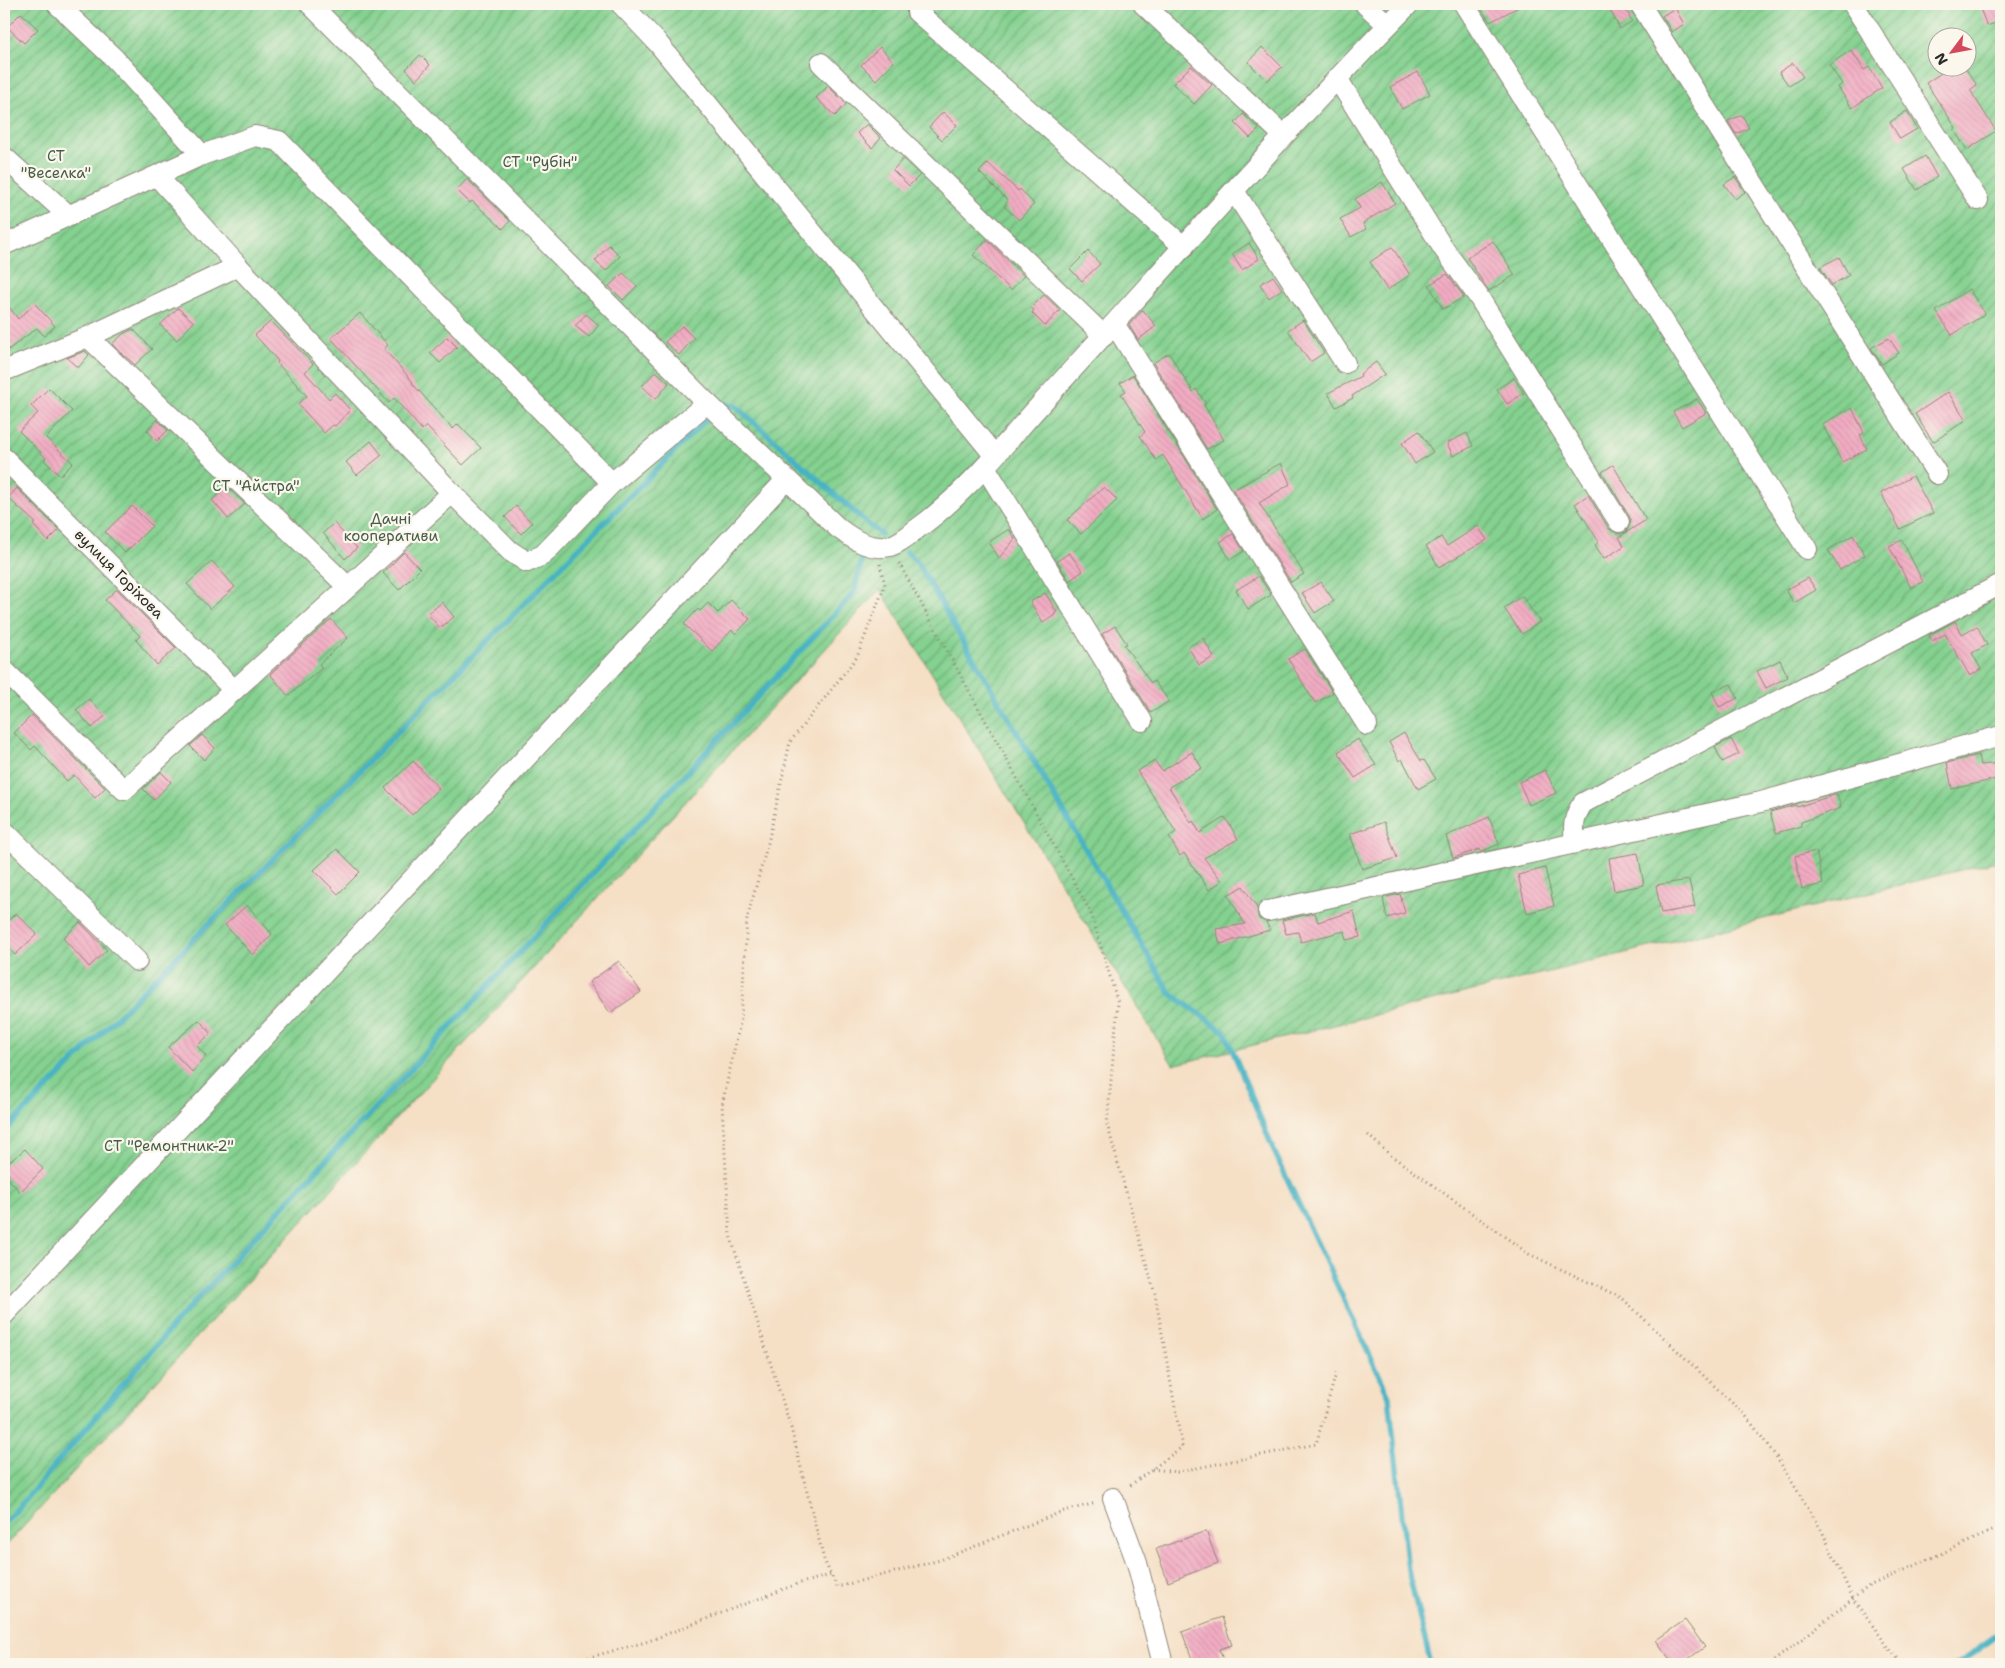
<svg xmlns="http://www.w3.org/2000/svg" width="2005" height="1668" viewBox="0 0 2005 1668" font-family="'Shantell Sans',sans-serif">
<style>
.garden{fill:url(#garden-furrows);stroke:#587e5e;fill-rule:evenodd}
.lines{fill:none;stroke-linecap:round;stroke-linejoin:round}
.stream{stroke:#46b2c3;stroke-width:5.5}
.building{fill:url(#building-back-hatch)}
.minor-casing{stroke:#908578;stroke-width:22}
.path{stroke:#908578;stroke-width:3;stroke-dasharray:1 4;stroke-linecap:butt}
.minor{stroke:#fff;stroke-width:20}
.labels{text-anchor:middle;stroke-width:4.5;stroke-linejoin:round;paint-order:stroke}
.park-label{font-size:15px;fill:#465d49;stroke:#fbf7ec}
.street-label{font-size:15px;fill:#2b2b2b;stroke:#fbf7ec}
</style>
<defs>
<pattern id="garden-furrows" width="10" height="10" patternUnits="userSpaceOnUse" patternTransform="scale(1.25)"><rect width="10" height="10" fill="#84d190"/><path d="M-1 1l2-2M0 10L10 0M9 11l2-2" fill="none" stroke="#6caa76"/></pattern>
<pattern id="building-back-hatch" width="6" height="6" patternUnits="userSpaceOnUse" patternTransform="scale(1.25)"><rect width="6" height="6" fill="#f2acc3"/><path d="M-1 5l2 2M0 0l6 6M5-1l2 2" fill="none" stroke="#d094a8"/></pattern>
</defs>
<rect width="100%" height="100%" fill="#fbf7ec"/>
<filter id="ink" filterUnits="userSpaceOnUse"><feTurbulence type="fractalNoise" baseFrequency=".02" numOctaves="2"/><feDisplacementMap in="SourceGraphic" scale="10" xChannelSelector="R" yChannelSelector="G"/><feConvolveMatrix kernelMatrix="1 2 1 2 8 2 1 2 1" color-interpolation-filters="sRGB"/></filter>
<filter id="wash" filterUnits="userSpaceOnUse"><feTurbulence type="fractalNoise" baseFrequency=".0096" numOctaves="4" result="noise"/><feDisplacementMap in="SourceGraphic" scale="20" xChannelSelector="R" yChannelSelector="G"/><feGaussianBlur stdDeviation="1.12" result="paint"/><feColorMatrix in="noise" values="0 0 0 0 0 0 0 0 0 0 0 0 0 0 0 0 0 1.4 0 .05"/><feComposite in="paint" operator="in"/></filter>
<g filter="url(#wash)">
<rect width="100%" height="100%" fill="#f5dfc5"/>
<path class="garden" d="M4,4h1997v856l-828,205 -293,-476 -876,959zM1938,38h30v30h-30z"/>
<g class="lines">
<g class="stream">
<polyline points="723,404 736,406 870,526 881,534"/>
<polyline points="907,552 917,562 1170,993 1225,1032 1274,1151 1389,1396 1408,1570 1431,1664"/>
<polyline points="4,1132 709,416"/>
<polyline points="4,1523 23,1503 182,1315 855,592 862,557"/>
<polyline points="1956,1664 2001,1632"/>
</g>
</g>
<g id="blocks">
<g class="building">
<polygon points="1478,4 1524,4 1490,22"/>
<polygon points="1618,4 1623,4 1632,21 1620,29 1610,10"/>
<polygon points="1978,4 2001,4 2001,21 1987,26"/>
<polygon points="1675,8 1684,24 1672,32 1662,16"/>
<polygon points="21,13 38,29 24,43 7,27"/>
<polygon points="880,47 894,62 876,80 861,65"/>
<polygon points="1262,47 1282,67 1267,81 1248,62"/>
<polygon points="1851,50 1864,70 1869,67 1882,88 1852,108 1838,87 1842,84 1829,65"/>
<polygon points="420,55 430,65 416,80 406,69"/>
<polygon points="1793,63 1803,77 1789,86 1779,72"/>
<polygon points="1191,66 1212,85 1194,104 1173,84"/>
<polygon points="1949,68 1965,68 1977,85 1970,90 1996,131 1967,150 1954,130 1956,128 1926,83"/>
<polygon points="1418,72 1430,94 1402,109 1390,87"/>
<polygon points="828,86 846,104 835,116 816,98"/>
<polygon points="1907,111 1917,129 1900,139 1890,122"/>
<polygon points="943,112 957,125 942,140 929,127"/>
<polygon points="1243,114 1259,129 1250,138 1235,123"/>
<polygon points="1742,115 1749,128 1736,134 1728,121"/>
<polygon points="867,124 881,138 872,148 857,133"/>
<polygon points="1925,156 1937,177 1917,190 1904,169"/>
<polygon points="903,159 920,175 909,186 893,170"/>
<polygon points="988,163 1018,191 1020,189 1034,204 1019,220 1004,206 1008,201 979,172"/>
<polygon points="1735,177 1745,192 1735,199 1724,184"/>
<polygon points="467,179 510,221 503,229 472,201 470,203 457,190"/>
<polygon points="1382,182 1395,203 1363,223 1366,229 1351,237 1340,219 1360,208 1355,199"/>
<polygon points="987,240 1024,276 1011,290 973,255"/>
<polygon points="1493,241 1515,275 1489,291 1467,258"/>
<polygon points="1249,243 1259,259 1242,270 1232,254"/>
<polygon points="609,245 620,256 606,271 595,261"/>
<polygon points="1392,247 1410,275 1387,290 1370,262"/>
<polygon points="1088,251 1100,264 1082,281 1070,269"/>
<polygon points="1839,257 1849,275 1832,285 1820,267"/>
<polygon points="623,273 637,286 623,300 609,286"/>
<polygon points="1447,274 1464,297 1443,309 1429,285"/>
<polygon points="1273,276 1282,289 1269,298 1260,284"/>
<polygon points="1969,289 1985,314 1952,335 1936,311"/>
<polygon points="1044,295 1060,310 1045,326 1032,313 1034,310 1031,308"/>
<polygon points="4,300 18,319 35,304 55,326 44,336 37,328 4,353"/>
<polygon points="178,308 194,322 177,340 160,325"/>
<polygon points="1143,310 1156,326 1138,340 1129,325"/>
<polygon points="360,313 388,345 384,349 413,382 412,383 453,429 458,424 481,448 463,465 426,426 422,430 394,398 389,403 331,338"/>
<polygon points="586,314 599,325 589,337 575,326"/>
<polygon points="1303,320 1324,353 1310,362 1288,330"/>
<polygon points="271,321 313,364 305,372 329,399 335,393 350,410 335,426 333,425 324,433 298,404 307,396 277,363 278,361 255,335"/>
<polygon points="682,326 694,338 679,355 665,342"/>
<polygon points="133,329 152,349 135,365 112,344 123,334"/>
<polygon points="447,337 457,347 440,363 430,353"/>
<polygon points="1889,338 1899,353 1882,364 1871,348"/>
<polygon points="85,351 89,355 78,368 67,358"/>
<polygon points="1169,353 1193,392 1196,389 1206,404 1204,405 1224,440 1207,449 1153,363"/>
<polygon points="1376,362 1385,374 1352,396 1353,398 1336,407 1328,393 1361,376 1360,374"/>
<polygon points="656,371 669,383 656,399 642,386"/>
<polygon points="1133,375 1217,509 1203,519 1163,455 1156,460 1140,436 1145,432 1121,394 1126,391 1120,383"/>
<polygon points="1514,378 1524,393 1507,404 1497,389"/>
<polygon points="49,388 72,411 46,438 73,463 60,476 44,460 46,458 19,431 38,413 31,406"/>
<polygon points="1948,392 1966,420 1933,442 1915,414"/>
<polygon points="1697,399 1706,413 1682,427 1673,412"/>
<polygon points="1852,408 1864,433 1860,435 1867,449 1842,462 1822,424"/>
<polygon points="157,420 168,430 157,441 147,430"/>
<polygon points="1419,431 1433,452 1415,464 1402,443"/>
<polygon points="1467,433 1473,446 1453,456 1447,443"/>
<polygon points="371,441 382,455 357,475 346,462"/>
<polygon points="1281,463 1290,484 1259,503 1304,574 1291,582 1233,490"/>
<polygon points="1613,465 1646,520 1619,537 1624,546 1604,559 1595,545 1599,542 1575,504 1588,495 1609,529 1619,534 1626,532 1631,522 1629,516 1602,472"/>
<polygon points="1913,476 1933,513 1900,529 1881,493"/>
<polygon points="227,487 245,504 228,519 212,500"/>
<polygon points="1104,487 1117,500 1081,534 1067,520"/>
<polygon points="17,488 59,530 48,541 33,525 36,523 8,498"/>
<polygon points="132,506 152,526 125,553 105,532"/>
<polygon points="516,506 532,523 521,534 505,517"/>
<polygon points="334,523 357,548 345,559 323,533"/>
<polygon points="1478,526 1487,540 1439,567 1426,546 1441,537 1447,546"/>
<polygon points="1009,529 1015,539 999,558 989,542"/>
<polygon points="1233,534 1244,551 1230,560 1220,542"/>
<polygon points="1853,535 1865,555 1840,570 1828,550"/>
<polygon points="1902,540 1923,582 1911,588 1889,546"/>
<polygon points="404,552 420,569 399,590 383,573"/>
<polygon points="1069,553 1083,571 1069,581 1057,561"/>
<polygon points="212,561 235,587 210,609 187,584"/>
<polygon points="1259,576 1271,595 1248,609 1236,590"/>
<polygon points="1808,578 1816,590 1794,603 1786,590"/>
<polygon points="1321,582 1334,601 1315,613 1302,593"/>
<polygon points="117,589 176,648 157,665 136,640 140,636 105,600"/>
<polygon points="1045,593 1057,612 1054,614 1055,615 1043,623 1030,602"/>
<polygon points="1522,596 1540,622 1522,634 1504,608"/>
<polygon points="731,600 750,619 736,634 732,630 712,651 684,624 698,609 700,611 708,603 718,613"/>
<polygon points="442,602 454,617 440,628 428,614"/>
<polygon points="331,619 348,638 319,664 322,668 288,696 270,674"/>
<polygon points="1955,621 1962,634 1977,626 1987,645 1972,653 1981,669 1970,676 1945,634 1932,641 1929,635"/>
<polygon points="1115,626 1127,644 1124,645 1151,683 1154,681 1169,701 1151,713 1102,634"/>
<polygon points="1203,638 1214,657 1199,665 1188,647"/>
<polygon points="1305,649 1333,693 1315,703 1288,659"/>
<polygon points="1780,660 1788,677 1766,688 1757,671"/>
<polygon points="1731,684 1738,698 1719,707 1712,692"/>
<polygon points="89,699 105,716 92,728 76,710"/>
<polygon points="32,715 105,788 95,798 74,775 67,781 35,746 31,750 14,733"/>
<polygon points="1404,733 1421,761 1424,760 1436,779 1418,789 1402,759 1399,761 1389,742"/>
<polygon points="202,735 215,748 204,760 190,746"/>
<polygon points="1358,739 1376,765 1355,778 1338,752"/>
<polygon points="1731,739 1739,754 1722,762 1715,747"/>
<polygon points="1192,752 1202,768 1169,787 1191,823 1193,821 1200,833 1225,817 1238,839 1204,858 1222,881 1209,890 1184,853 1180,856 1169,837 1176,832 1137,771 1155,761 1162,771"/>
<polygon points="1978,755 1980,765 2001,763 2001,778 1952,789 1947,763"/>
<polygon points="413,761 439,788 412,815 385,788"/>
<polygon points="1545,770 1556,793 1529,805 1519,782"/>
<polygon points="161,772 171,782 154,800 143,789"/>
<polygon points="1837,794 1841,808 1801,822 1801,826 1776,833 1770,812 1796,805 1797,807"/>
<polygon points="1489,817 1499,844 1481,852 1480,849 1453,858 1446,836"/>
<polygon points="1384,822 1397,858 1362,869 1350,834"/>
<polygon points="337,849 360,872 338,894 314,870"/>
<polygon points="1816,851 1823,884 1802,889 1795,856"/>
<polygon points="1638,853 1644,885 1614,891 1609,858"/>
<polygon points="1545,868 1554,906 1527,913 1518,875"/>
<polygon points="1689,880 1695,907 1661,913 1656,885"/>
<polygon points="1243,886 1257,908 1259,919 1266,922 1270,930 1220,944 1216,929 1245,924 1228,895"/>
<polygon points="1400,894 1405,913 1387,918 1383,898"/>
<polygon points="247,905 272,934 253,955 225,925"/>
<polygon points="1354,911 1360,937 1346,940 1344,931 1301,942 1298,932 1286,934 1282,920 1315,913 1318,922"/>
<polygon points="16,913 37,934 15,955 4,943 4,925"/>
<polygon points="80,922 107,950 89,967 63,938"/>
<polygon points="619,961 641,992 610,1013 589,982"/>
<polygon points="199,1020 211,1033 197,1046 206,1056 192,1072 168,1047"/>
<polygon points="25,1149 43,1169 20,1192 4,1174 4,1166"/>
<polygon points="1206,1531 1218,1563 1168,1582 1156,1549"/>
<polygon points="1222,1617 1232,1645 1219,1649 1225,1664 1194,1664 1182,1632"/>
<polygon points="1685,1620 1705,1647 1681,1664 1673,1664 1656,1640"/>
</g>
</g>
</g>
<g filter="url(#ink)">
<use href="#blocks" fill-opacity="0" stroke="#908578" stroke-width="1"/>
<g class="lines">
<defs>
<g id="minor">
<polyline points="57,4 114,58 202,155"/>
<polyline points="310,4 707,403"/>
<polyline points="621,4 657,42 994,455"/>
<polyline points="1143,4 1283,135"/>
<polyline points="1365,4 1388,25"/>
<polyline points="1464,4 1807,549"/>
<polyline points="1640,4 1937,474"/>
<polyline points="1853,4 1978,200"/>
<polyline points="917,12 1184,247"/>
<polyline points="821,63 1104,336"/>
<polyline points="1337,78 1443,248 1478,296 1619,522"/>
<polyline points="4,157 69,216"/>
<polyline points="157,176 238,266 452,493 510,551 527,562 543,555 612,483"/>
<polyline points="1234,191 1345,363"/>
<path d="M4,245l198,-90 53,-19 24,5 333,342 95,-80 131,125c15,11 32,23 52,18 9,-3 17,-9 24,-15 48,-33 87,-83 126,-126 123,-134 242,-272 369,-401"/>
<polyline points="1115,325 1367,725"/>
<polyline points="88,337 348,587"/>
<polyline points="4,371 88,337 238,266"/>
<polyline points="4,458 234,690"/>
<polyline points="985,467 1142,721"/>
<polyline points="4,670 124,790 452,493"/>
<polyline points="4,831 137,961"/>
<path d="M1575,843c-2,-16 -2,-26 8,-40l418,-219"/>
<polyline points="1268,911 1761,802 2001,736"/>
<polyline points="4,1315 787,479"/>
<polyline points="1113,1498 1137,1563 1163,1664"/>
</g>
</defs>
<use href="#minor" class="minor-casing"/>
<g class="path">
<polyline points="899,563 1091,913 1118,1003 1107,1124 1155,1294 1182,1447 1128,1487"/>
<polyline points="880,564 885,585 857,657 790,742 768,843 747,919 741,1019 722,1105 730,1235 791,1428 824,1560 837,1587 940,1560 1064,1511 1096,1503"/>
<polyline points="1368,1135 1389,1154 1529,1254 1622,1298 1746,1416 1778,1459 1822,1531 1853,1599 1892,1652 1903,1664"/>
<polyline points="1152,1469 1177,1472 1316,1444 1337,1370"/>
<polyline points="564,1664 646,1642 797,1584 831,1575"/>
<polyline points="1770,1664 1869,1586 2001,1527"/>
</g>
<use href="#minor" class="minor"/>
</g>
</g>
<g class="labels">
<g class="park-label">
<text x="56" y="161">СТ<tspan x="56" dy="17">"Веселка"</tspan></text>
<text x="540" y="167">СТ "Рубін"</text>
<text x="256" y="491">СТ "Айстра"</text>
<text x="391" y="524">Дачні<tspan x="391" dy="17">кооперативи</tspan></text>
<text x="169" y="1151">СТ "Ремонтник-2"</text>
</g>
<g class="street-label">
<text transform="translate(119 574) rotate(45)" y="5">вулиця Горіхова</text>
</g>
</g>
<rect width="2005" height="1668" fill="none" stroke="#fbf7ec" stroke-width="20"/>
<g transform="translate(1952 52) rotate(238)"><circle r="24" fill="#fbf7ec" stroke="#a8a59f"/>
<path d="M0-4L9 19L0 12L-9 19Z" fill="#d1495b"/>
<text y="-8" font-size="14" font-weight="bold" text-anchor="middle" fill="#2b2b2b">N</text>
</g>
</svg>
